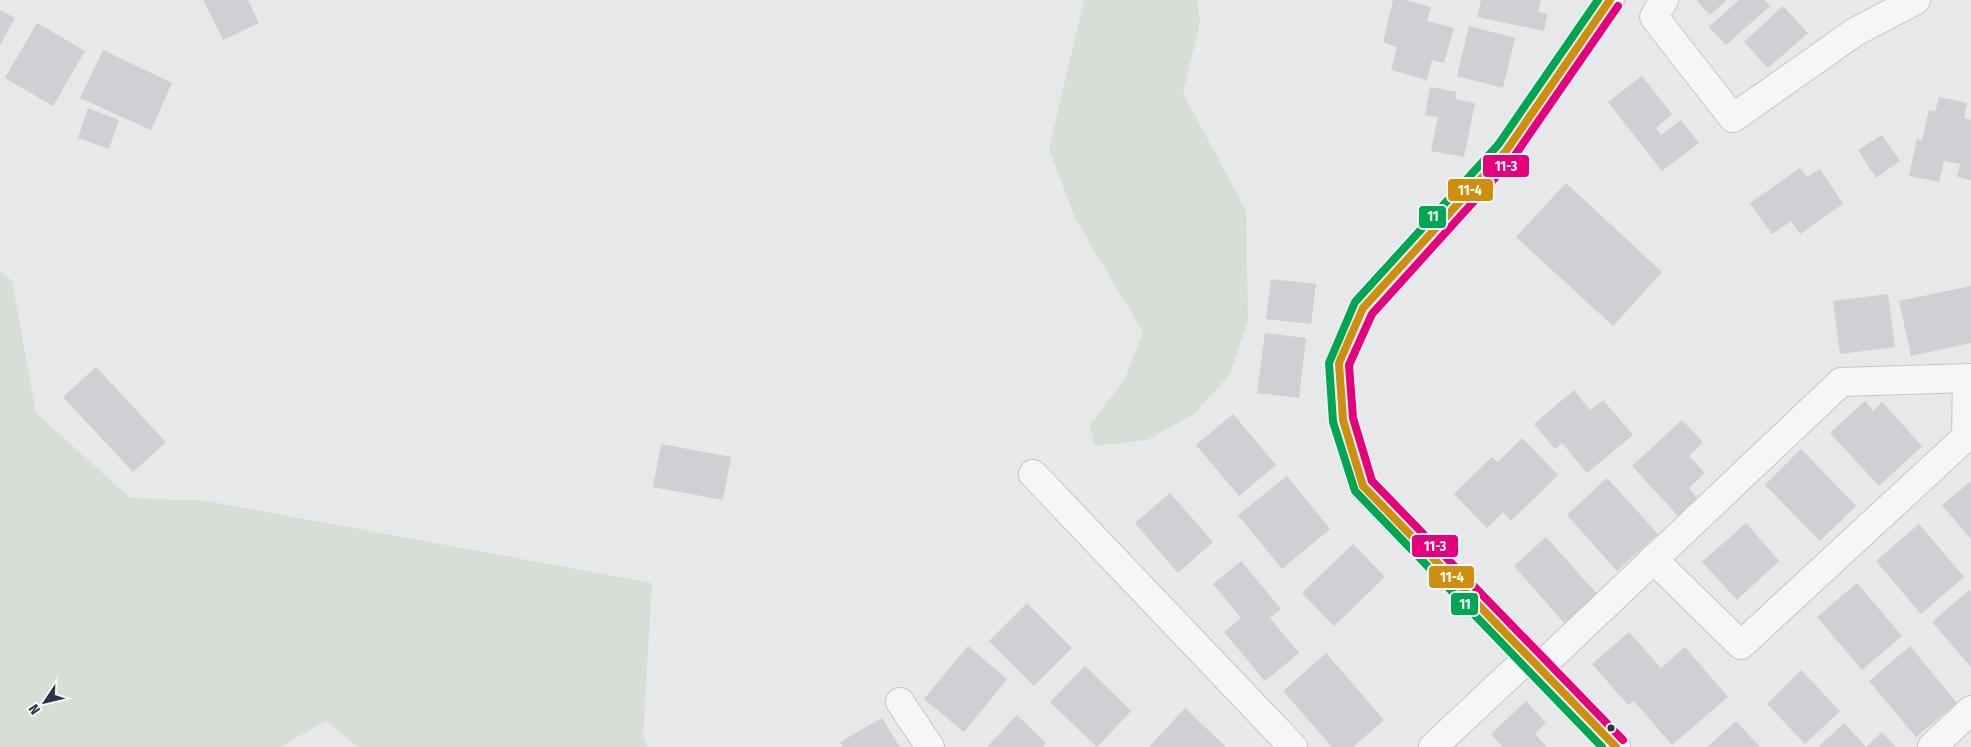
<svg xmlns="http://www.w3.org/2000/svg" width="1971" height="747" viewBox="0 0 1971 747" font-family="'Fira Sans Condensed',sans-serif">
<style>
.green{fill:#d6ded6}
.building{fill:#ced0d3}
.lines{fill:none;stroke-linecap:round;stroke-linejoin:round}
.minor-casing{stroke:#c4c6c8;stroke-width:30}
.tertiary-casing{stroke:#c4c6c8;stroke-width:30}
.minor{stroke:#f5f6f7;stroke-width:28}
.tertiary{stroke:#f5f6f7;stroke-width:28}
.bus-1-casing{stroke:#f4f6f9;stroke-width:11}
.bus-2-casing{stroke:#f4f6f9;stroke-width:11}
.bus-3-casing{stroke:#f4f6f9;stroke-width:11}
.bus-1{stroke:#ce8f0e;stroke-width:8}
.bus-2{stroke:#00a651;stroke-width:8}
.bus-3{stroke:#e5007d;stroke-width:8}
.bus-dot{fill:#2b3445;stroke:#f4f6f9;stroke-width:2}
.line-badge{stroke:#f4f6f9;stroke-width:2}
.badge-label{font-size:14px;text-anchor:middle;font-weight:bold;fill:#fff}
</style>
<rect width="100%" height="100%" fill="#e6e8ea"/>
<g class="green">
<polygon points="1084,0 1197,0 1200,22 1183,93 1246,211 1248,320 1230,374 1195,413 1147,440 1095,446 1090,425 1125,379 1143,332 1075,218 1049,149"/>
<polygon points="0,271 12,281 36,413 130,498 207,501 652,583 643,735 648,747 358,747 326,721 280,747 0,747"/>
</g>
<g class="building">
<polygon points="203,0 248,0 259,23 223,40"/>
<polygon points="1393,0 1405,0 1431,7 1427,21 1454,28 1444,63 1432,60 1427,80 1391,70 1397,47 1383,42"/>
<polygon points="1481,0 1541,0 1538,12 1547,14 1544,31 1477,17"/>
<polygon points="1696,0 1727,0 1710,15"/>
<polygon points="1739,0 1765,0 1770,6 1726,45 1709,27"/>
<polygon points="1783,6 1808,33 1768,68 1744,42"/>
<polygon points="0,10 15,18 0,45"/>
<polygon points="37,23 85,51 53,106 5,78"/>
<polygon points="1469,26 1515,38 1503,88 1457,76"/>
<polygon points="103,50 172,83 151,130 80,98"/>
<polygon points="1642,76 1672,114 1656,128 1661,135 1681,120 1699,143 1662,171 1608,102"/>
<polygon points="1430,87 1457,92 1455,99 1475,103 1464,157 1431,151 1438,117 1425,115"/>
<polygon points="1939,97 1967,103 1964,118 1971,120 1971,180 1957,177 1960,164 1944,161 1939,182 1909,176 1917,139 1922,140 1929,110 1935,112"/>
<polygon points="88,108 119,120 109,149 78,138"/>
<polygon points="1882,135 1900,161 1876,178 1858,150"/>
<polygon points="1800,168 1807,177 1820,169 1843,204 1800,234 1791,221 1772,234 1750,203"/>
<polygon points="1566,183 1662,272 1613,326 1516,237"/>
<polygon points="1271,279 1316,284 1311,324 1266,319"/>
<polygon points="1971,286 1971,343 1911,356 1899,301"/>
<polygon points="1888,294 1895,347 1840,354 1833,301"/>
<polygon points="1265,333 1306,338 1299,398 1257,393"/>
<polygon points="96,367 166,442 133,472 63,397"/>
<polygon points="1574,390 1590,410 1603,400 1633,435 1587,473 1562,443 1555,449 1534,424"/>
<polygon points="1865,401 1873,411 1882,402 1922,446 1879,486 1830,433"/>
<polygon points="1233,414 1276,465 1239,496 1196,445"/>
<polygon points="1682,420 1703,442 1689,456 1705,473 1689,488 1699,500 1680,518 1632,466"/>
<polygon points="1522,438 1558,475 1511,521 1503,512 1487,528 1454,494 1492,457 1498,462"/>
<polygon points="661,444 731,457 723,500 653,487"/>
<polygon points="1801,449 1856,506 1820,541 1765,485"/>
<polygon points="1287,476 1330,529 1282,569 1238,515"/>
<polygon points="1607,478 1658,534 1617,571 1567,515"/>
<polygon points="1971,481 1971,539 1942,505"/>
<polygon points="1170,493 1213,542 1178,573 1135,523"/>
<polygon points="1746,523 1779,561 1737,600 1702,562"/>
<polygon points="1919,524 1964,577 1921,614 1876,561"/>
<polygon points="1546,537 1598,595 1565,624 1514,566"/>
<polygon points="1353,544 1385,577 1334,626 1302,593"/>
<polygon points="1241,561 1281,609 1270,618 1299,653 1265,681 1224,632 1241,618 1213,584"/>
<polygon points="1857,583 1902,636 1862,670 1817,617"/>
<polygon points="1969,590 1971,593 1971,667 1932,622"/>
<polygon points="1027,603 1072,648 1034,686 989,641"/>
<polygon points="1629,632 1661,668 1685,647 1728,697 1672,745 1634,701 1628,705 1592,664"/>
<polygon points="968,646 1007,679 964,732 924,699"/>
<polygon points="1910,646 1957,703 1916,737 1869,681"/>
<polygon points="1326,653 1384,720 1353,747 1332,747 1283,691"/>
<polygon points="1085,666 1131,711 1097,747 1050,702"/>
<polygon points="1801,670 1840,711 1805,744 1767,704"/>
<polygon points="1526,701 1546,723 1535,734 1547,747 1503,747 1491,734"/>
<polygon points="1185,708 1226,747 1149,747"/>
<polygon points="1017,715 1046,743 1042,747 987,747"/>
<polygon points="882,718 900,747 843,747 840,742"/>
<polygon points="1736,721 1760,747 1707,747"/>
<polygon points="1844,723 1866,747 1820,747 1819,746"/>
<polygon points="1882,732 1896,747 1866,747"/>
</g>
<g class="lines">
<defs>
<g id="minor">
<polyline points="1664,0 1654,17 1733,118 1855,32 1916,0"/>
<polyline points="1033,474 1293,747"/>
<polyline points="1653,559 1741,645 1966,437 1967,379"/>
<polyline points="1539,668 1841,382 1971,378"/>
<polyline points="900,702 930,747"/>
<polyline points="1433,747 1529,657"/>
<polyline points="1932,747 1971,710"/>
</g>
<polyline id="tertiary" points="1610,0 1506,151 1363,308 1339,363 1343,420 1363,486 1616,747"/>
</defs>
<use href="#minor" class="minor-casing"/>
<use href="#tertiary" class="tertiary-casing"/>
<use href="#minor" class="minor"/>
<use href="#tertiary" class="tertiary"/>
<defs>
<polyline id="bus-1" points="1610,0 1506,151 1363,308 1339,363 1343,420 1363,486 1616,747"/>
<polyline id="bus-2" points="1598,0 1498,145 1355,302 1329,363 1333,422 1355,491 1602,747"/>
<polyline id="bus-3" points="1618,6 1513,158 1372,314 1349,365 1353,418 1372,481 1623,740"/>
</defs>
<use href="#bus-1" class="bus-1-casing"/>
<use href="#bus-2" class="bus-2-casing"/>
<use href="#bus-3" class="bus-3-casing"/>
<use href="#bus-1" class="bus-1"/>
<use href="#bus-2" class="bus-2"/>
<use href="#bus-3" class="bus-3"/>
</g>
<circle class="bus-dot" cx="1611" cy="728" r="4.5"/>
<g class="line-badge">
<rect x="1482" y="154" width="48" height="24" rx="5" fill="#e5007d"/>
<rect x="1447" y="178" width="47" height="24" rx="5" fill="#ce8f0e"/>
<rect x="1418" y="205" width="29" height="24" rx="5" fill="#00a651"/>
<rect x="1411" y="534" width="48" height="24" rx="5" fill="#e5007d"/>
<rect x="1428" y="565" width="47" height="24" rx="5" fill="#ce8f0e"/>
<rect x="1450" y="592" width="29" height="24" rx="5" fill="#00a651"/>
</g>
<g class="badge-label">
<text x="1506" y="171">11-3</text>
<text x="1470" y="195">11-4</text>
<text x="1433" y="221">11</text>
<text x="1435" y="551">11-3</text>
<text x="1452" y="582">11-4</text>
<text x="1465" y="609">11</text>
</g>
<g transform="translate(45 702) rotate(235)" stroke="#f4f6f9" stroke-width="4" paint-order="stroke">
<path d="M0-4L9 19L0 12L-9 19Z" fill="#2b3445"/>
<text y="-8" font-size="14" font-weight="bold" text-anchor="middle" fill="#2b3445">N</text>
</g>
</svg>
